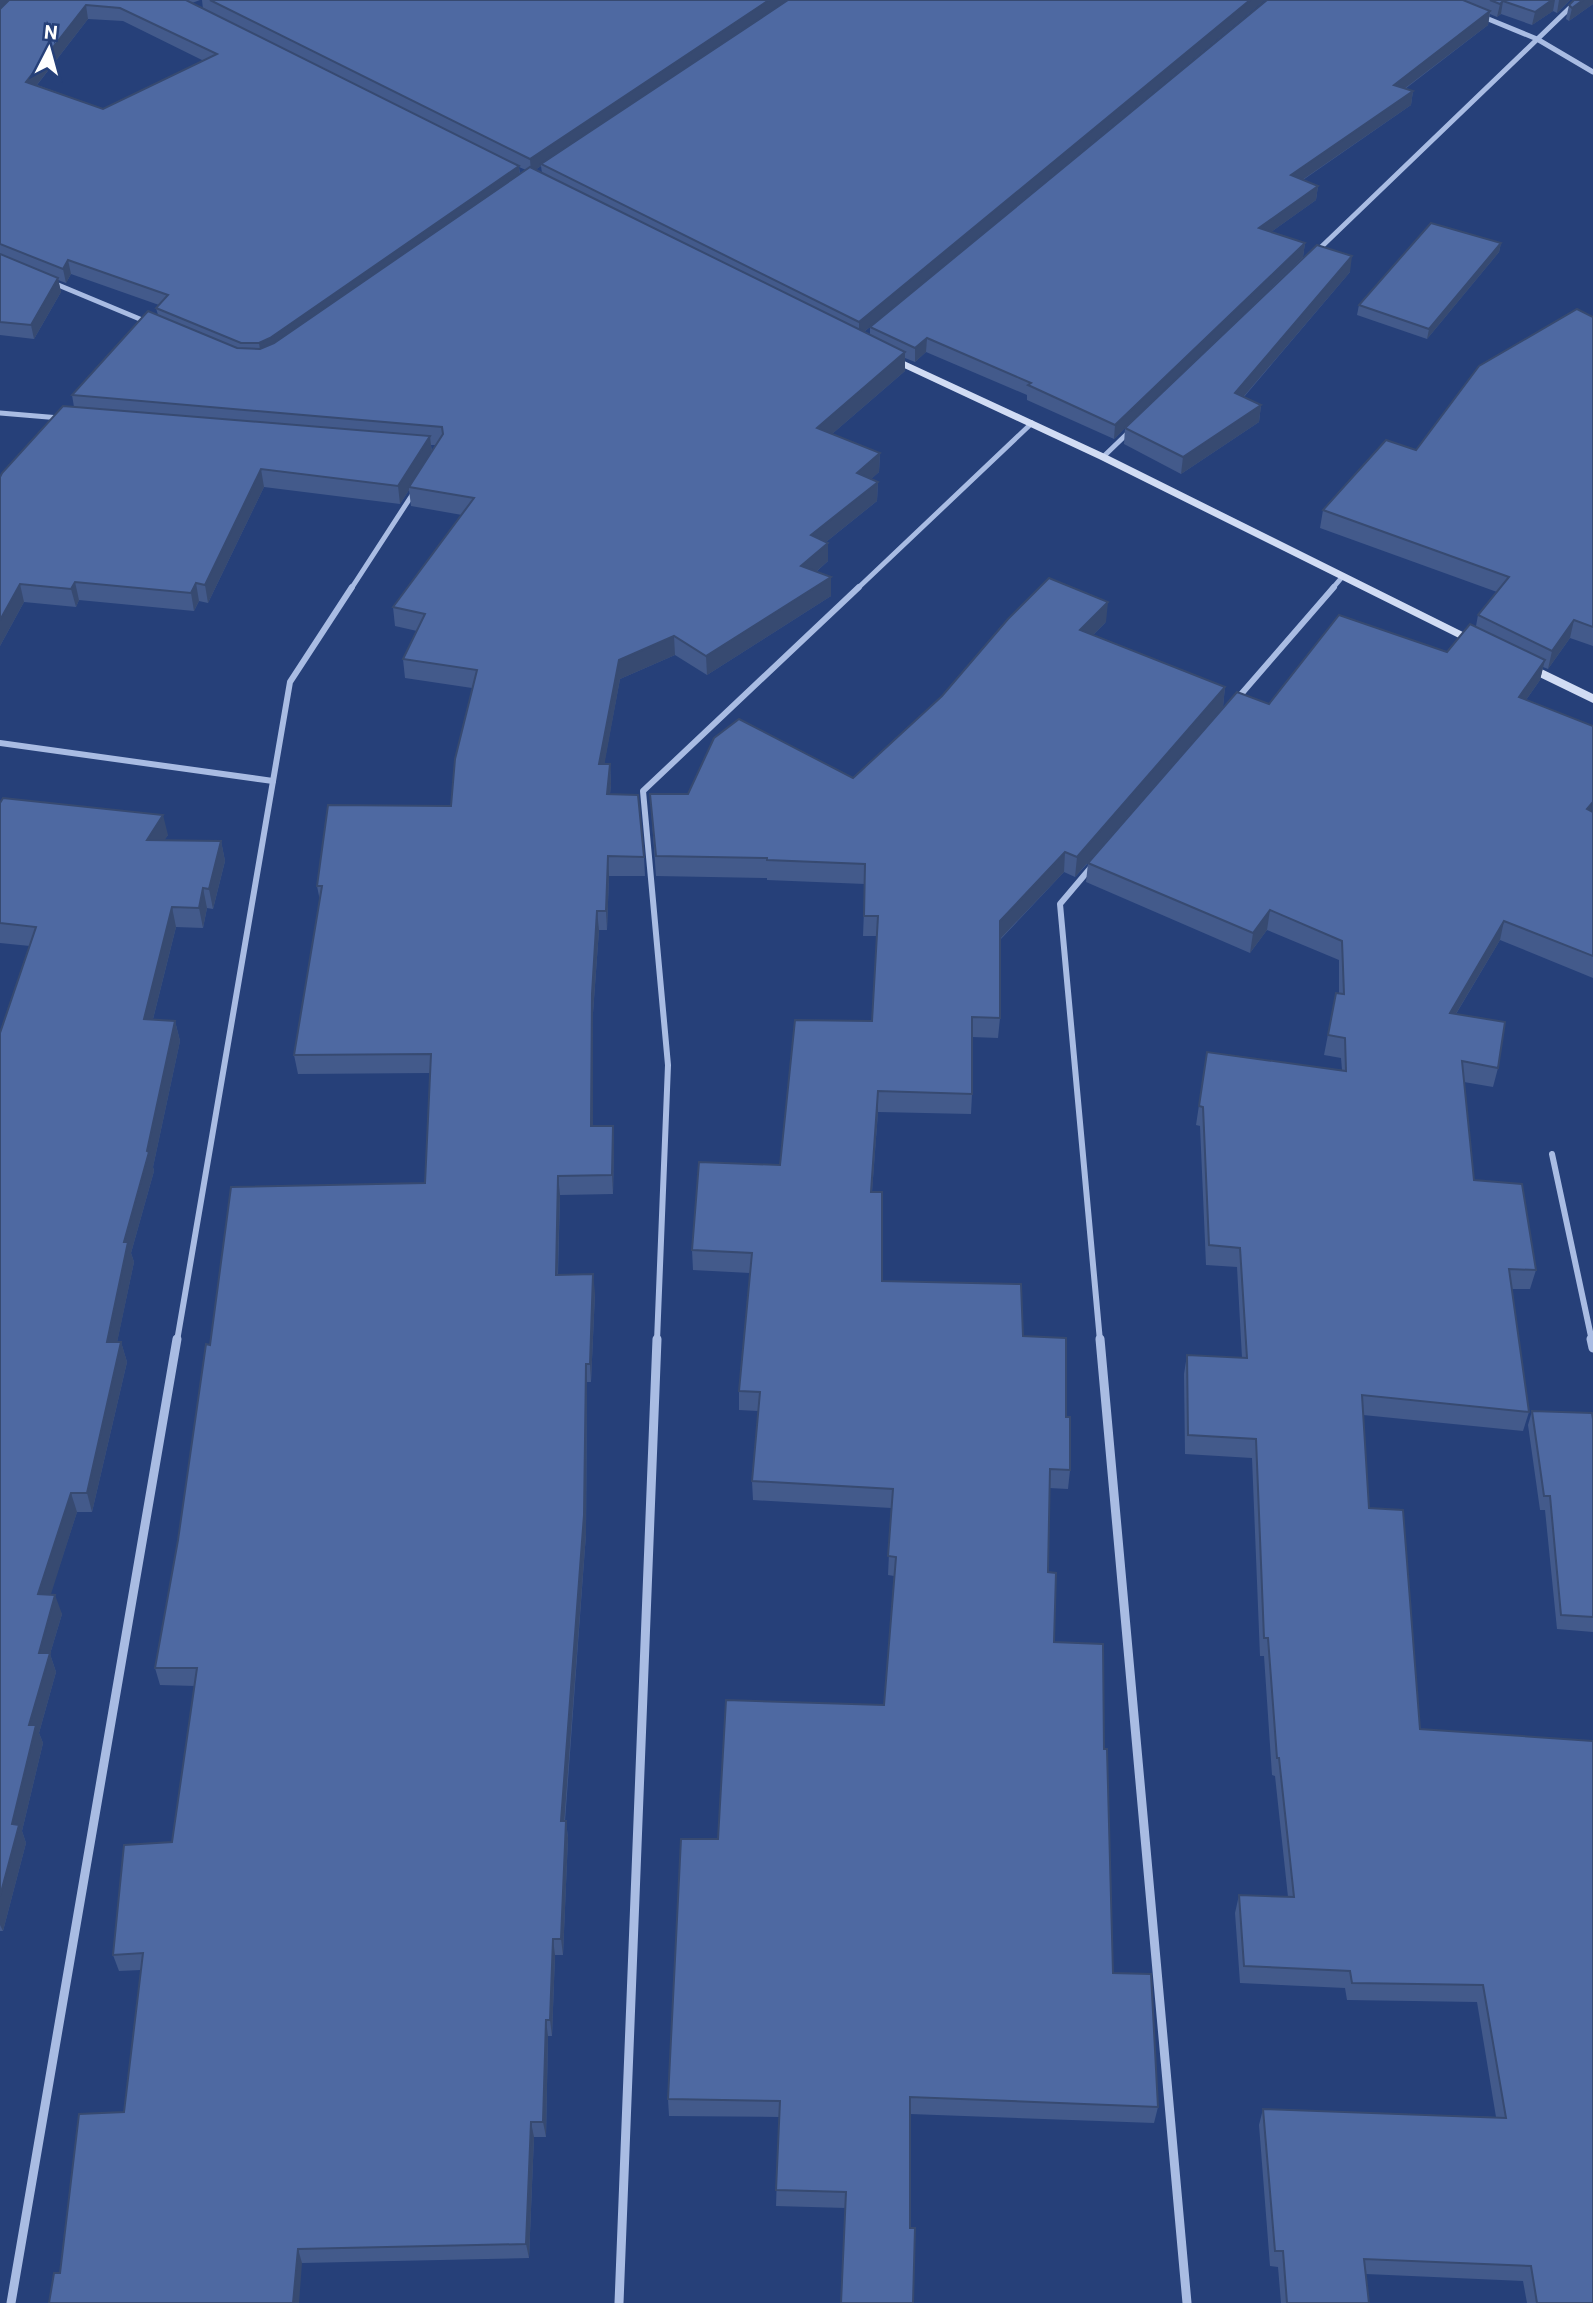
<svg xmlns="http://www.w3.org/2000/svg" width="1593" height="2303" viewBox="0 0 1593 2303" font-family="Roboto,sans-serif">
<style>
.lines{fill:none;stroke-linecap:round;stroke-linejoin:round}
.street-far2{stroke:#a9bce3;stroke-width:5}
.street-far1{stroke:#a9bce3;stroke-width:6}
.street{stroke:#a9bce3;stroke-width:9}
.secondary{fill:#d1dcf4;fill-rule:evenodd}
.wall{fill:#435a8b;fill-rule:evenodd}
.shaded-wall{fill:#374a71}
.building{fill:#4e69a2;stroke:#374a71;stroke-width:2;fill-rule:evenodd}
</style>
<rect width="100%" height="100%" fill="#264079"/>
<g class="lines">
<g class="street-far2">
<polyline points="1481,16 1537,39 1593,72"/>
<polyline points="1316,252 1578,0"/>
<polyline points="51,282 147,322"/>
<polyline points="0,413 60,418"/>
<polyline points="1103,457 1131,430"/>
<polyline points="351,589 414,492"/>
<polyline points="857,589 1032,423"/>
<polyline points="1332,589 1343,576"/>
</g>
<g class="street-far1">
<polyline points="1236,700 1334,587"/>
<polyline points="0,743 273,781"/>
<polyline points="1093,865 1060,904 1100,1341"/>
<polyline points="1552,1154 1592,1341"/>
<polyline points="177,1341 290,682 352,587"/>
<polyline points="657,1341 668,1065 643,791 859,587"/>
</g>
<g class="street">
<polyline points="1100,1339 1187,2303"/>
<polyline points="1591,1339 1593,1348"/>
<polyline points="11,2303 177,1339"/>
<polyline points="619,2303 657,1339"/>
</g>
<g class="secondary">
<polygon points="889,354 1107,455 1485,643 1483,646 1475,646 1099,459 885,359 885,355"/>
<polygon points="1525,661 1593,694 1593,703 1521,668 1519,665"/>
</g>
</g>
<g class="wall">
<path d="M0,0h200l-8,3 11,6 -1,-9h1063l-358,296 360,-296h303l-13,13 -4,-2 -21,14 -31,-11 -4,3 -7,-3 -2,11 -83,64 8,2 -2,14 -108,75 15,6 -2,14 -45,32 34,11 -2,14 47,15 -106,125 17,8 -2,17 -78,52 -57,-30 1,-16 -11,11 -87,-39v-5l-101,-43 -11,10 -10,-4v13l-73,63 48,19 -1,19 -8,7 7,3 -1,19 -51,41 2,1v18l-12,11 15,24 -124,79 -32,-20 -55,24 -16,85h6l1,20 -1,10 34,63 1,19h-36l-2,54h-8l-6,83v113h20l1,19 -1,49 -53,1 -2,80 37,18 -4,89h-4l-1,152 -21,287h1l2,17 -5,117h-8l-3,81h-4l-2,101h-12l-5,121 -227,5 -242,10 64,-161 17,-142 -22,1 -6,-16 59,-113 23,-156 -35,-1 -5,-17 23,-128 32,-195 215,-162 5,-110 -132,1 -4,-19 26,-154 -3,-15 134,-80 21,-118 -67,-10 -2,-19 14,-28 -22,-5 -2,-19 69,-92 -51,-9 -2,-16 -9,14 -136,-17 -56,116 -9,-2 -5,10 -115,-11 -3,7 -52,-5 -24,44v-169l74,-70 -2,-12 86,-80 -2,-7 3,-3 -88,-31 -5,9 -8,-3 3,12 -27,47 -34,-4zM88,19l35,2 81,40 -101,48 -66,-24zM541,166l1,7 -7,-3zM519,167l7,3 -6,4zM870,327v8l-6,-3zM431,445h5l-4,7z"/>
<polygon points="1593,0 1593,4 1569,21 1566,19 1569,5"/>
<polygon points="1501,243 1499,252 1427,339 1357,315 1359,305"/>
<polygon points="1593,317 1593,646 1570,638 1548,669 1543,667 1540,680 1526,700 1593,726 1593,978 1500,940 1456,1014 1498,1068 1493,1087 1464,1082 1474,1180 1536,1270 1530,1289 1511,1289 1529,1412 1523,1431 1363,1415 1369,1508 1420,1729 1593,2303 1527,2303 1523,2281 1366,2274 1369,2303 1281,2303 1278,2267 1270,2266 1259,2125 1263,2109 1496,2117 1477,2002 1347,2000 1345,1988 1240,1983 1235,1913 1239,1895 1288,1897 1275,1776 1272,1775 1264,1656 1260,1656 1252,1458 1185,1454 1184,1374 1187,1355 1242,1358 1237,1267 1206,1265 1200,1126 1196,1125 1207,1052 1342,1070 1341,1058 1324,1055 1336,993 1339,993 1339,960 1267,930 1250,953 1086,882 1088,863 1075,877 1064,872 1000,940 1000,1018 998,1038 972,1037 972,1094 971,1114 878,1112 872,1192 882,1281 1023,1336 1066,1417 1070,1470 1068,1489 1049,1488 1048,1572 1054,1642 1104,1749 1113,1973 1158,2107 1154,2123 910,2114 910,2228 913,2303 846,2208 776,2206 779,2117 669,2116 668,2099 718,1839 884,1705 894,1576 888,1575 891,1508 753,1500 752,1481 758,1411 739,1410 739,1391 750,1273 693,1270 692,1250 780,1165 872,1021 877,936 863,936 865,884 767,880 767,878 656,876 650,794 688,794 853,778 1106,622 1093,635 1225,687 1223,707 1100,849 1269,704 1447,652 1476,626 1478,615 1497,592 1320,528 1323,510 1416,450"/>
<polygon points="0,803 168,835 164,840 221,841 225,861 213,909 207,908 203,928 176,927 153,1019 175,1021 180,1041 153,1167 154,1171 131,1253 134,1262 117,1342 121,1342 127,1362 92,1512 77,1512 50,1595 62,1614 50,1654 56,1672 39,1733 43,1743 22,1831 26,1843 3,1931 0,1931 0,1033 30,946 0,943"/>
<polygon points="1532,1411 1593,1419 1593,1632 1557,1629 1545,1510 1540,1510 1528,1425"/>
</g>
<g class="shaded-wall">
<polygon points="0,0 11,0 0,12"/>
<polygon points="769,0 789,0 541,164 541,166 531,173 530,159"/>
<polygon points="1250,0 1265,0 859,336 859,322"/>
<polygon points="1552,0 1555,0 1553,11 1532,25 1535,12"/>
<polygon points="1559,0 1570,0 1557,13"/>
<polygon points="1583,0 1593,0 1593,4 1569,21 1572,8"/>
<polygon points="1503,1 1501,14 1497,17 1500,4"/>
<polygon points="86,5 88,19 29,95 26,82"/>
<polygon points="1490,11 1488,25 1392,98 1394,85"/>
<polygon points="1413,91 1411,105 1289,189 1291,175"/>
<polygon points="519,166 520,180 261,357 259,343"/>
<polygon points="1318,186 1316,200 1257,242 1259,228"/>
<polygon points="1305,243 1303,257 1114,439 1115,425"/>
<polygon points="1501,243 1499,252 1427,339 1429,329"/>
<polygon points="1352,256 1350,272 1233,409 1235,393"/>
<polygon points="68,260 71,274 66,283 63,269"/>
<polygon points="58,278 61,292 34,339 31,325"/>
<polygon points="927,338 926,352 915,362 915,348"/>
<polygon points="905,352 905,371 817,447 817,428"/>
<polygon points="1261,405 1259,422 1181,474 1183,457"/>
<polygon points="430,436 432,454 409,487 409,490 400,504 398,486"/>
<polygon points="880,453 879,472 857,492 857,473"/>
<polygon points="261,469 264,487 208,603 205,585"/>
<polygon points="878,482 877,501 811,554 811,535"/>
<polygon points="828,543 828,561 801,585 801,566"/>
<polygon points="831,577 831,596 707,675 706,656"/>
<polygon points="75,582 79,600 76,607 71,589"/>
<polygon points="196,583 199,601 194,611 191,593"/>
<polygon points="20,584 24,602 0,646 0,620"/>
<polygon points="1108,602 1106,622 1078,650 1080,630"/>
<polygon points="1574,620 1570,638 1548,669 1552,651"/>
<polygon points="674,636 675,655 620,679 601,783 599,764 619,660"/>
<polygon points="1545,660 1540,680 1514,717 1519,697"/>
<polygon points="1225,687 1223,707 1075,877 1077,857"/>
<polygon points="610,764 611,784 608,813 607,794"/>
<polygon points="1593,802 1593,814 1587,809"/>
<polygon points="163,815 168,835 151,860 147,840"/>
<polygon points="221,841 225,861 213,909 209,889"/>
<polygon points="1065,852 1064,872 998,941 1000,921"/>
<polygon points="608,856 609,876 607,930 606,911"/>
<polygon points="203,888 207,908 203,928 199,908"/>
<polygon points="172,907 176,927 148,1039 144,1019"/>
<polygon points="1270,910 1267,930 1250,953 1253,933"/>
<polygon points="597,911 599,930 593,1013 593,1145 591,1126 592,994"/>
<polygon points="1504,921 1500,940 1445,1032 1450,1013"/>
<polygon points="175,1021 180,1041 153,1167 154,1171 131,1253 134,1262 113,1362 107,1342 124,1242 147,1151"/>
<polygon points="878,1091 878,1112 870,1212 871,1192"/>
<polygon points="613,1126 614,1145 613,1194 612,1175"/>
<polygon points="558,1176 560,1195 557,1293 556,1275"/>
<polygon points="593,1274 595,1293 591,1382 590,1364"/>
<polygon points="121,1342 127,1362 92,1512 87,1493"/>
<polygon points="586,1364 587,1382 586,1534 563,1838 561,1821"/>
<polygon points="71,1493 77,1512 45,1613 38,1594"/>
<polygon points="55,1595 62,1614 50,1654 56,1672 39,1733 43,1743 22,1831 26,1843 3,1931 0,1925 0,1896 39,1653"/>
<polygon points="566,1821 568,1838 563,1955 561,1939"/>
<polygon points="553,1939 555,1955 552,2036 550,2020"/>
<polygon points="546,2020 548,2036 546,2137 543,2122"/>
<polygon points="531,2122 534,2137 529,2258 526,2244"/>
<polygon points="298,2249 302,2263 299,2303 293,2303"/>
</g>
<g class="building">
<path d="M9,0h177l333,166 -249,172 -11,5h-18l-85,-35 12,-13 -100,-35 -5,9 -63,-25v-235zM86,5l34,3 97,46 -114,55 -77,-27z"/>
<polygon points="210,0 769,0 530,159"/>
<polygon points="788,0 1250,0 859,322 541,164"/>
<polygon points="1267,0 1463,0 1490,11 1394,85 1413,91 1291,175 1318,186 1259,228 1305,243 1115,425 1028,385 1031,383 927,338 915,348 870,327"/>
<polygon points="1490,0 1552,0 1535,12 1503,1 1500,4"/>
<polygon points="1574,0 1583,0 1572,8 1569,5"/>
<polygon points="530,167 905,352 817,428 880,453 857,473 878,482 811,535 828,543 801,566 831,577 706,656 674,636 619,660 599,764 610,764 607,794 638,795 644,857 608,856 606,911 597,911 592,994 591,1126 613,1126 612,1175 558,1176 556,1275 593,1274 590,1364 586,1364 584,1515 561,1821 566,1821 561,1939 553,1939 550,2020 546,2020 543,2122 531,2122 526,2244 298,2249 293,2303 49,2303 54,2273 60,2273 79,2114 124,2112 143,1953 113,1955 124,1845 172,1842 197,1668 155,1668 178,1540 206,1344 210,1345 231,1187 425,1183 431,1054 294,1055 322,886 317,886 328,805 451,806 455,759 477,670 403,659 425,614 393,607 474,498 409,487 443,434 442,427 72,395 148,311 237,348 260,349 274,343"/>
<polygon points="1431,223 1501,243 1429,329 1359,305"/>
<polygon points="1317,245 1352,256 1235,393 1261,405 1183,457 1125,428"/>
<polygon points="0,254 58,278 31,325 0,322"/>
<polygon points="1577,309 1593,317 1593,627 1574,620 1552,651 1478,615 1509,577 1323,510 1386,440 1416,450 1479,366"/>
<polygon points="63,406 430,436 398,486 261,469 205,585 196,583 191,593 75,582 71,589 20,584 0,620 0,477 2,473"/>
<polygon points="1049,578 1108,602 1080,630 1225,687 1077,857 1065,852 1000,921 1000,1018 972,1017 972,1094 878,1091 871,1192 882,1192 882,1281 1021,1284 1023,1336 1066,1338 1066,1417 1070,1417 1070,1470 1050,1469 1048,1572 1056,1573 1054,1642 1103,1644 1104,1749 1107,1749 1113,1973 1151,1974 1158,2107 910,2097 910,2228 915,2228 913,2303 841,2303 846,2192 776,2190 780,2101 668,2099 681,1839 718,1839 726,1700 884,1705 896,1557 888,1556 893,1489 752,1481 760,1392 739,1391 752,1253 692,1250 699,1162 780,1165 795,1020 872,1021 878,916 864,916 865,864 767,860 767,858 656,856 650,794 688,794 714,738 739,719 853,778 942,696 1008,619"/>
<polygon points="1339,615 1447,652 1470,624 1545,660 1519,697 1593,726 1593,802 1587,809 1593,812 1593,956 1504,921 1450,1013 1505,1022 1498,1068 1462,1061 1474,1180 1522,1184 1536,1270 1509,1269 1529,1412 1362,1395 1369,1508 1403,1510 1420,1729 1593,1741 1593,2303 1537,2303 1531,2266 1364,2259 1369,2303 1287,2303 1283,2251 1275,2251 1263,2109 1506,2118 1483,1985 1352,1983 1350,1971 1244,1966 1239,1895 1294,1897 1279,1758 1277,1758 1268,1638 1264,1638 1256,1439 1188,1435 1187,1355 1247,1358 1240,1248 1209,1245 1203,1107 1199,1106 1207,1052 1346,1071 1345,1038 1328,1035 1336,993 1344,994 1342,941 1270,910 1253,933 1088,863 1237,692 1269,704"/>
<polygon points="3,798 163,815 147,840 221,841 209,889 203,888 199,908 172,907 144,1019 175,1021 147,1151 149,1152 124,1242 128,1242 107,1342 121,1342 87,1493 71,1493 38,1594 55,1595 39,1653 50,1653 29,1725 36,1725 12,1824 19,1825 0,1896 0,1033 36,927 0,923 0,803"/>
<polygon points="1532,1411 1592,1413 1593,1419 1593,1617 1561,1615 1550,1496 1544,1496"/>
</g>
<g transform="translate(49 49) rotate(6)" stroke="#264079" stroke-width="5" paint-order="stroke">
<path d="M0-5L12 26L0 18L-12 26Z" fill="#ffffff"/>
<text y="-10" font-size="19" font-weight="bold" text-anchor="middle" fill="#ffffff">N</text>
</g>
</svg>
